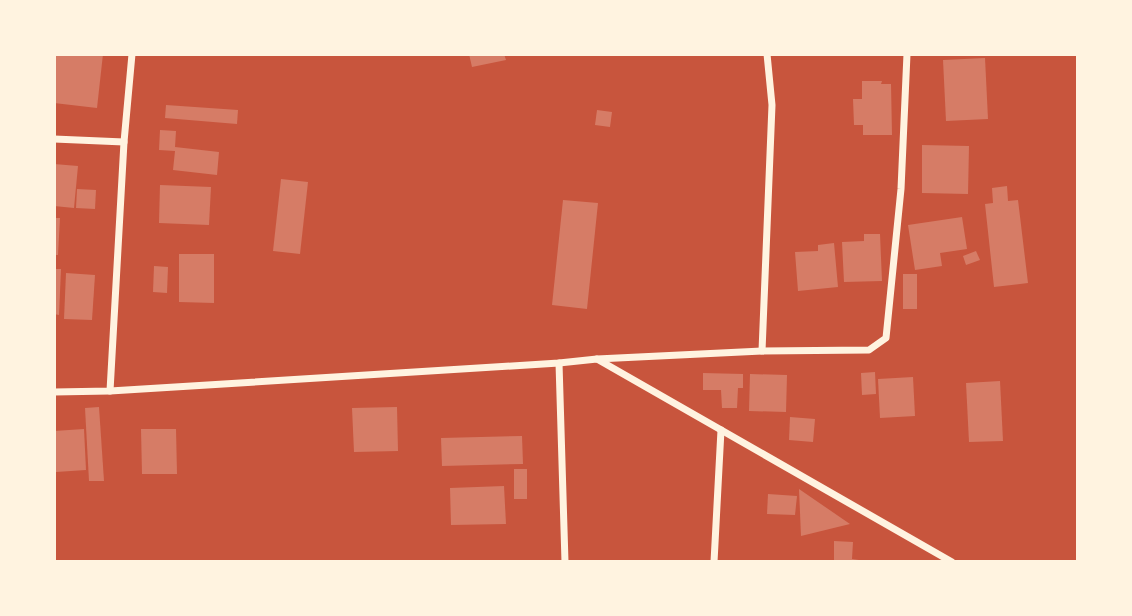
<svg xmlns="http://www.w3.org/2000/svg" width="1132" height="616" viewBox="0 0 1132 616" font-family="'Public Sans',sans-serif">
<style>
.building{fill:#d67c66}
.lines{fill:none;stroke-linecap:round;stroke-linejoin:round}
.minor{stroke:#fff3e0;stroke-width:7}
</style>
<rect width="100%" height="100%" fill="#c8553d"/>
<g class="building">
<polygon points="54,54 103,54 97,108 54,103"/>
<polygon points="469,54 504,54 506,60 472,67"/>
<polygon points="985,58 988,119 946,121 943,60"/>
<polygon points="862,81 882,81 881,84 891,84 892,135 863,135 863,125 854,125 853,99 862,99"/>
<polygon points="166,105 238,110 237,124 165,118"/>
<polygon points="597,110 612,112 610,127 595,125"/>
<polygon points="160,130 176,131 175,147 219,152 217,175 173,170 175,151 159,150"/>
<polygon points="922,145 969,146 968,194 922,193"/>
<polygon points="54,164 78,166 74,208 54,206"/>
<polygon points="281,179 308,182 300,254 273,251"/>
<polygon points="160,185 211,187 209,225 159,223"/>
<polygon points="1007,186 1008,201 1018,200 1028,283 994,287 985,204 993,203 992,188"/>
<polygon points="77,189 96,190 95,209 76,208"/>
<polygon points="563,200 598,203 587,309 552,305"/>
<polygon points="962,217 967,249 940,253 942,266 915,270 908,225"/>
<polygon points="54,218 60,218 58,255 54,255"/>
<polygon points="864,234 880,234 882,281 844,282 842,242 864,241"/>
<polygon points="834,243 838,287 798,291 795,252 818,251 818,245"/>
<polygon points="976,251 980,260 966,265 963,256"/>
<polygon points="179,254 214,254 214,303 179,302"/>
<polygon points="154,266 168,267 167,293 153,292"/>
<polygon points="54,269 61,269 59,315 54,314"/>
<polygon points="66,273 95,275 92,320 64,319"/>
<rect x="903" y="274" width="14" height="35"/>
<polygon points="875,372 876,394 862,395 861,373"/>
<polygon points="703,373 743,374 743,388 738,388 737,408 722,408 721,390 703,390"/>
<polygon points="750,374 787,375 786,412 749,411"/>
<polygon points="913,377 915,416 880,418 878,379"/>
<polygon points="1000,381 1003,441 969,442 966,383"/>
<polygon points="99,407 104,481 89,481 85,408"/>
<polygon points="397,407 398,451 354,452 352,408"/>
<polygon points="790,417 815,419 813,442 789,440"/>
<polygon points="84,429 86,470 56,472 54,431"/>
<polygon points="141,429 176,429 177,474 142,474"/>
<polygon points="522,436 523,464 442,466 441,438"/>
<rect x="514" y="469" width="13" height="30"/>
<polygon points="504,486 506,524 451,525 450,488"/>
<polygon points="799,489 850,524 801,536"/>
<polygon points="768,494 797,496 795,515 767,514"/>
<polygon points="834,541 853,542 852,559 859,560 859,562 834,562"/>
</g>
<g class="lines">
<g class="minor">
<polyline points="54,139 124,142"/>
<polyline points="762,351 772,105 767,54"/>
<polyline points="597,359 762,351 869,350 886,338 901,189 907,54"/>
<polyline points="559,363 565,562"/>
<polyline points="110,391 124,142 132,54"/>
<polyline points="54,392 110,391 559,363 597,359 952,562"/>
<polyline points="714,562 721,430"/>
</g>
</g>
<rect width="1132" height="616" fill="none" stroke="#fff3e0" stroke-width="112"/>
</svg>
